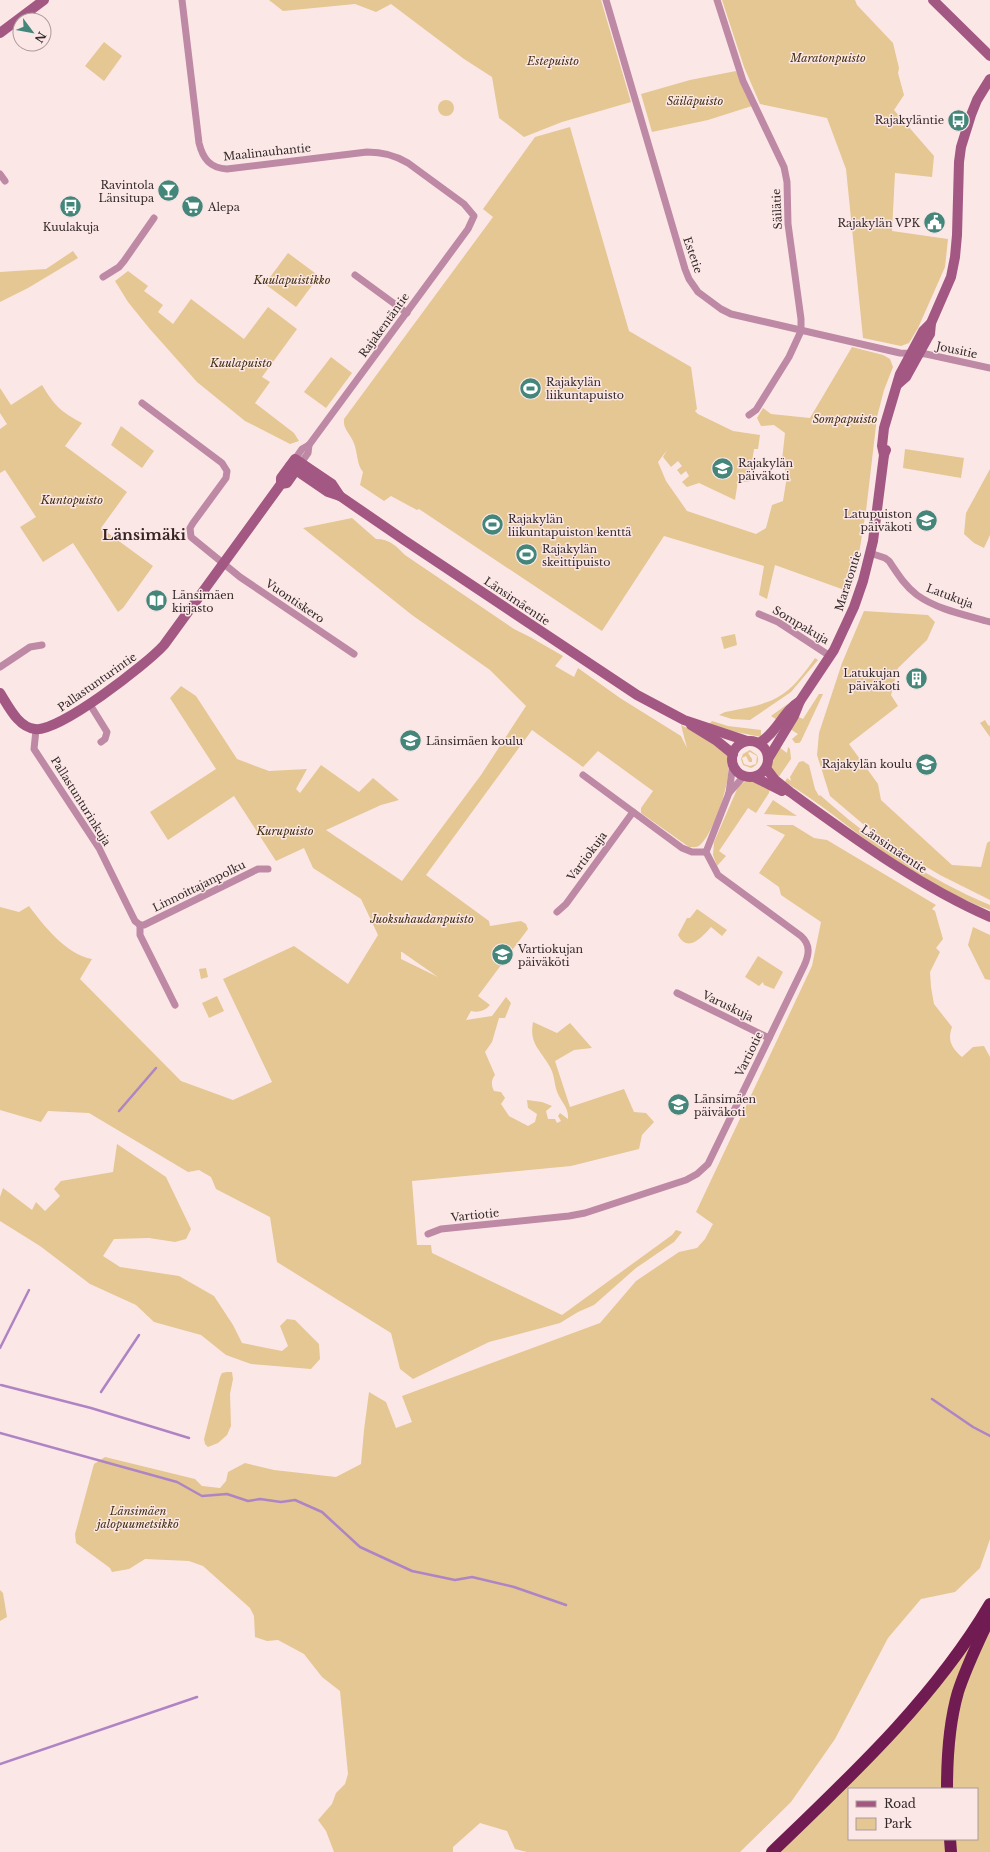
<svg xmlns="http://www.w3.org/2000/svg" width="990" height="1852" viewBox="0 0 990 1852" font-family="'Libre Baskerville',serif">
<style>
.green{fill:#e4c792;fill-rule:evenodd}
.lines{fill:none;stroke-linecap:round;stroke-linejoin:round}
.stream{stroke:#af84c4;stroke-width:2.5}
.street{stroke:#be89a5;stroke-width:7}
.secondary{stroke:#a35883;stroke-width:10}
.highway{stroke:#701b51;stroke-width:12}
.labels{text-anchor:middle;stroke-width:3;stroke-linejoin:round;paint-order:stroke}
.park-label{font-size:11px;font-style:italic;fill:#423110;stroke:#fce7e7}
.poi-label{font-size:11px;fill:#342a2a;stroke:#fce7e7;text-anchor:start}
.street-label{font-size:11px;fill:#342a2a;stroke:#fce7e7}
.district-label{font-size:15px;font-weight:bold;fill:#362323;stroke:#fce7e7}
</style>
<rect width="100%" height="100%" fill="#fce7e7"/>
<g class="green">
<polygon points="269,0 601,0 631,102 562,122 524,137 499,118 492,77 464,59 391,4 376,12 355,4 283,11"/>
<polygon points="722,0 855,0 857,5 893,43 899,68 898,73 904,95 894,110 934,156 932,177 895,173 892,231 948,239 945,267 918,328 909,343 901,346 863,338 846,169 827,118 760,104 744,67"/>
<polygon points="104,42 122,56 104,81 85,66"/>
<polygon points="736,71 752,106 708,120 652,132 641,94 690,80"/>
<circle cx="446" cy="108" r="8"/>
<path d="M570,127l59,204 62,36 6,42 -2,2 3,3 35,17 27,4 -2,14h-4l-5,33 -11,-1 -3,19 -36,-17 -12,4 -5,-5 7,-6 -3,-5 -5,4 -4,-5 5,-4 -4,-5 -7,6 -8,-10 4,-7 -9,12 8,19 21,30 69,23 10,-6 6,-23 11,-4 4,-25 -5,-16 3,-27 -11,-8 -13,1 -4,-8 6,-10 8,6 39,4 42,-71 31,8 7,4 3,8 -9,23 -7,27 -11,94 -10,61 -6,20 -75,-27 -8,34 -8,-4 5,-29 -100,-30 -62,95 -183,-122 -2,1 -26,-14 -7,5 -24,-16 3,-13c-7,-8 -5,-21 -10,-31 -4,-9 -10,-12 -9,-22l149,-202 -10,-8 52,-72z"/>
<polygon points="73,251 78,258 28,288 0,302 0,272 46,269"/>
<polygon points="288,253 319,276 296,307 265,284"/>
<polygon points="128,271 148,286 144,291 163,305 158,312 173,324 191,299 244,339 268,307 297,329 262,377 270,382 255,403 294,433 299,441 290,444 245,421 197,382 149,328 128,302 115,281"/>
<polygon points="331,357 352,373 326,408 304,392"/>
<path d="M42,385c12,20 19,27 40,38l-17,23 62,46 -26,36 52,38 -30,42 -5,4 -45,-69 -30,19 -23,-35 16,-10 -31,-47 -5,3v-44l7,-5 -7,-11v-25l11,17z"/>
<polygon points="121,426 154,451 142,468 111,445"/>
<polygon points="905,449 964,458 961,478 903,468"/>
<polygon points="990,469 990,535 984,548 974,543 964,534 966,513"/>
<path d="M352,518l24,21c14,0 20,7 29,16l109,74 16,8 33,19 -8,10 19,11 4,-9 42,30 61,38 6,12 -6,-23c11,6 42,20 46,30 8,17 -13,79 -27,90 -3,3 -7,2 -11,2l-48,-34v-5l12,-17 -55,-40 -15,16 -51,-37 -106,145 63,46 1,5 31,-5 5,3 2,5 -50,67 12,9c-5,6 -12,8 -19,6l-5,9 26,-4 14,-19 5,6 -6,15h-6l-7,24 -7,10 10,23c-4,5 -4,10 -1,16l7,1 4,6 -4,6 8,12 19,10 7,-4 2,-8 -9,-6 -1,-8 15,2 10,4 -6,5 2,8h7l2,4 4,-2 -3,-5 2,-3 8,6c1,-11 -6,-16 -10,-25 -4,-9 -3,-18 -8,-27 -10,-18 -21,-23 -17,-45l24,11 13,-10 22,25 -18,2 -19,11 15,46 54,-18 10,23 12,1 8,9 -12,13 -3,14 -68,17 -159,15 5,64h14l1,8 130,62 110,-80 4,-5 6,2 -8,10 -38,26 -42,37 -16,7 -18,11 -71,19 -76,37 -13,-10 -9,-36 -114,-71 -7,-45 -54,-28 -5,-12 -12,-7 -11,2 -99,-59 -41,-2 -7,11 -41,-12v-203l19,5 10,-6c14,19 38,49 63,53l-12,20 101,102 52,19 39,-18 -49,-103 71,-33 54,38 30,-49 -17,-36 -48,-31 -9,-20 -28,13 -42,-65 -66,44 -18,-28 66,-43 -46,-71 11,-12 15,10 41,63 32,12 38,-2 -11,20 4,4 21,-28 38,27 14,-14 26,22 -18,5 -55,25 76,51 79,-106 45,-69 -36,-36 -78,-55 -109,-87zM401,952h1l36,25 -37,-18z"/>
<polygon points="864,611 928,615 935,622 927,640 898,668 891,695 898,706 849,744 878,784 881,800 952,865 981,867 987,843 990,841 990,900 940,875 900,851 863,824 830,796 817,755 819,733 842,663"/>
<polygon points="735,634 737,645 724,649 721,637"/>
<path d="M815,658l3,2 -27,32 -41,28 -18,-1 -13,-4 6,-3c49,-9 61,-12 90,-54z"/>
<polygon points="819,694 823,694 801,741 799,743 795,743 792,739 798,734 790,729 799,717 803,719"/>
<polygon points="789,703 777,720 771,716"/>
<polygon points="985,720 988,725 990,726 990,737 980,723"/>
<polygon points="712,721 728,726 761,730 761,737 721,729 709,724"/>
<path d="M779,747l8,6 1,-6 2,2 1,10 -13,19c-10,-14 -7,-17 1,-31z"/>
<path d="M750,750l7,5c3,6 0,11 -6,13l-8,-3 -2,-6 2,-5zM750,752l7,4 -1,8 -6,2 -6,-2 -2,-6 4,-2 3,6h3v-3l-4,-6z"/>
<path d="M803,761l6,4 6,24 4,7 1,-1c50,45 108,84 170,110v5c-36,-13 -72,-33 -104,-56 -34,-23 -65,-51 -101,-72l2,-4 4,3 -1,-4 9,-15z"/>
<polygon points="751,780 770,789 769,793 756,813 748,808 719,851 726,856 717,866 713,855 714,842 738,787 744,782"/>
<polygon points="773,800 797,816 764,814"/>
<path d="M766,825h27l21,13 13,2 109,65 -4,4 3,2 8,28 -7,9 4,4 -10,20 1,15 3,17 18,23c-5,14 0,21 10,30l11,-10 11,-1 6,11v482l-10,29 -25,24 -34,7 -33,39 -53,101 -44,63 -51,50h-213l-12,-3 -8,-18 -27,-8 -27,24v5h-119l-8,-21 -8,-11 14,-16 4,-11 9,-9 3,-10 -8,-83 -18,-14 -18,-23 -26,-14 -11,1 -12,-4 -1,-21 -4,-8 -47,-42 -14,-5 -44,-2 -16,10 -17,3 -2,-4 -34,-25 -1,-9 19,-70 11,-7 90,22 7,7 18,2 6,-7 2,-9 17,-9 29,7 62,7 25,-13 3,-34 5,-38 17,10 10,26 16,-6 -10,-26 198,-73 36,-42 43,-29 18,-4 8,-9 8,-15 -17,-12 116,-246 9,-44 -40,-27 -2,-8 -20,-14 26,-38z"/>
<path d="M697,909l30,21 -5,6 -11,-9c-8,9 -23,27 -33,8l9,-17h3z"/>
<polygon points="973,927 990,935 990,980 985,979 968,945"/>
<polygon points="758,956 783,972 774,989 764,985 763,982 759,986 745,977"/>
<polygon points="206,968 208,977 201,979 199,969"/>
<polygon points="217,996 224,1011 209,1018 202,1003"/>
<polygon points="117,1144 166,1177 191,1229 186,1239 175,1242 149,1238 114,1239 103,1256 120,1267 179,1276 214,1296 233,1325 242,1343 282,1351 288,1346 280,1326 287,1319 295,1320 319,1344 320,1359 311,1369 251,1364 226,1355 201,1335 154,1322 136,1305 90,1284 40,1246 0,1221 0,1197 3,1188 32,1210 36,1202 45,1211 60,1196 54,1189 61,1181 113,1172"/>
<polygon points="227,1372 232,1372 233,1379 230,1394 231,1426 227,1435 218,1443 208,1447 205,1444 204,1439 220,1377 222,1373"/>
<polygon points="0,1590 3,1593 7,1617 0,1621"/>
<polygon points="990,1627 990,1852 955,1852 954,1839 977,1839 977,1789 952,1789 955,1722 969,1674"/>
<polygon points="971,1644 942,1789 849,1789 849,1839 945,1839 945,1852 779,1852"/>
</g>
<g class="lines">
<g class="stream">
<polyline points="119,1111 156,1068"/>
<polyline points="0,1348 29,1290"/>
<polyline points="1,1385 91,1408 189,1438"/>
<polyline points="101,1392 139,1335"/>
<polyline points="932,1399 973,1427 990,1436"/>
<polyline points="0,1433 177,1482 202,1496 227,1494 248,1501 260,1499 281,1502 295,1500 322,1512 360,1547 412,1571 455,1580 472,1577 514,1587 566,1605"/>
<polyline points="0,1764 197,1697"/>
</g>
<g class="street">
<path d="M182,0l17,143c4,16 11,25 28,26l140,-17c16,0 28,3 41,11l56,41 10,12 -6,13 -159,216 -7,4 -7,10"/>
<polyline points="606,0 685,269 689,279 698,292 721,309 731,314 900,353 926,354 990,368"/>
<polyline points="717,0 743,81 784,167 787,182 788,224 801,319 801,331 789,357 756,410 749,415"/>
<polyline points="0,174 5,181"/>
<polyline points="355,275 407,313"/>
<polyline points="103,277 119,267 124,261 154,218"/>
<polyline points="142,403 222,463 227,471 226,478 193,523 190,528 191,537 240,577 354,654"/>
<polyline points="301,463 308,453 309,445"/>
<path d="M870,553l15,5 4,3c8,12 16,25 28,34 21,15 49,20 73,27"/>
<polyline points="759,614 778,622 830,656"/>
<polyline points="0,667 30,647 42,645"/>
<polyline points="89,703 107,732 105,739 101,742"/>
<polyline points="36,730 34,749 99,848 135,921 140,925"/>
<polyline points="583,775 682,848 692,852 706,852"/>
<polyline points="729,793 744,776"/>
<polyline points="557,912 566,904 633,812"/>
<polyline points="140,925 144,925 258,869 268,869"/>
<polyline points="140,925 140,935 175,1005"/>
<polyline points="677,993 769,1038"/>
<path d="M428,1234l13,-5 128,-13 16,-3 101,-33 11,-6 11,-10 96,-198c5,-11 7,-21 -3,-30l-83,-61 -12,-23 23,-59 4,-29"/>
</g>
<g class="secondary">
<polyline points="933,0 990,56"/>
<polyline points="0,33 44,0"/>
<polyline points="898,384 906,377 927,339 930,334 931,323"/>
<polyline points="884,455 882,446 884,428 900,374 923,331 931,323 951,277 955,257 957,235 959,162 961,147 971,115 977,100 990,79"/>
<polyline points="290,466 328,492 340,496 404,540 637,695 684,720 747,741"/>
<polyline points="281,484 281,478 295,459 332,484 340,496"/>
<path d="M0,693c9,14 18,34 35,36 23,4 112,-65 129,-84l117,-161 6,-1 14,-20"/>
<polyline points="691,725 717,741 733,754"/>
<circle cx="750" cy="759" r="18"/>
<path d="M759,743c18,-10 24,-32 41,-42"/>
<polyline points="768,759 794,716 800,701 834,650 854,607 863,581 873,541 884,455 886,450"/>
<path d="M766,768l9,12 15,12c64,46 127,93 200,125"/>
<polyline points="754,777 782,791"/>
</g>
<g class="highway">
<path d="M947,1789c0,-32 2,-66 11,-97 8,-25 20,-49 31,-73"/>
<polyline points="950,1839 951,1852"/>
<path d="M772,1852c79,-76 162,-153 218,-248"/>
</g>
</g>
<defs>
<symbol id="bus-disc" viewBox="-11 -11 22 22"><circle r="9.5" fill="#44877a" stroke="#fce7e7"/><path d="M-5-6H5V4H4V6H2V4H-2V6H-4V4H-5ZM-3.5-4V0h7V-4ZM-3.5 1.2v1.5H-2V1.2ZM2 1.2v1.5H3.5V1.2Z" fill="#fff"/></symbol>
<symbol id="bar-disc" viewBox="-11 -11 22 22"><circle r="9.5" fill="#44877a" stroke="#fce7e7"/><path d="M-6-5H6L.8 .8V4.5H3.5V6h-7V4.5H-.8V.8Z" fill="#fff"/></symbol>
<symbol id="supermarket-disc" viewBox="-11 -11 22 22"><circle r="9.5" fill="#44877a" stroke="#fce7e7"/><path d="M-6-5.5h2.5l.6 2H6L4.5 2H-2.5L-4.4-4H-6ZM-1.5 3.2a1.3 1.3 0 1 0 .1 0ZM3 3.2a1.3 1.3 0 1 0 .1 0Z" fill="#fff"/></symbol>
<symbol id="civic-disc" viewBox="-11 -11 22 22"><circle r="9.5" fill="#44877a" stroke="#fce7e7"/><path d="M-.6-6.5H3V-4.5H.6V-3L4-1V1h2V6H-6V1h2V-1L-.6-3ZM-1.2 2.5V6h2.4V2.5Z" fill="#fff"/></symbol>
<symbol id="stadium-disc" viewBox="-11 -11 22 22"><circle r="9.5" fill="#44877a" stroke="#fce7e7"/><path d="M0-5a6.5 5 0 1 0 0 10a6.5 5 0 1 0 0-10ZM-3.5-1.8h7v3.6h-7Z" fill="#fff"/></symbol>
<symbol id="school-disc" viewBox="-11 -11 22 22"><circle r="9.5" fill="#44877a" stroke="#fce7e7"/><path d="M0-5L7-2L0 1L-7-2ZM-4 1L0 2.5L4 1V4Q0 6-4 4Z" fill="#fff"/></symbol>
<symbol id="library-disc" viewBox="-11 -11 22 22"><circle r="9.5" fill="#44877a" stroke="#fce7e7"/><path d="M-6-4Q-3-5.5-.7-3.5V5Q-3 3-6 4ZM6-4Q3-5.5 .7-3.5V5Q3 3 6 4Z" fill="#fff"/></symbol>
<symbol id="building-disc" viewBox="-11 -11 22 22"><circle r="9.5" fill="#44877a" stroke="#fce7e7"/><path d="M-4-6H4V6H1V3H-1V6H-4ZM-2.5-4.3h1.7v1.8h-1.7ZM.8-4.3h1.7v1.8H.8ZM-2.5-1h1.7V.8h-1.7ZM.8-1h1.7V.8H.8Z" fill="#fff"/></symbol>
</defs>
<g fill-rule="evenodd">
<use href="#bus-disc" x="946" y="108" width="25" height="25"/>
<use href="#bar-disc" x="156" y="178" width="25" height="25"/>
<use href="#bus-disc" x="58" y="194" width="25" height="25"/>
<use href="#supermarket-disc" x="180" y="194" width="25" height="25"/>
<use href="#civic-disc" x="922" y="210" width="25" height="25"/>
<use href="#stadium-disc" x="518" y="376" width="25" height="25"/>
<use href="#school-disc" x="710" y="456" width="25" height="25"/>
<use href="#school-disc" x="914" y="508" width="25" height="25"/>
<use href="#stadium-disc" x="480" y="512" width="25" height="25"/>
<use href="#stadium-disc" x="514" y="542" width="25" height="25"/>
<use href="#library-disc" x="144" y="588" width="25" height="25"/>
<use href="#building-disc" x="904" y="666" width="25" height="25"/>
<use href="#school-disc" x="398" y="728" width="25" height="25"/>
<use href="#school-disc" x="914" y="752" width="25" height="25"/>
<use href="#school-disc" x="490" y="942" width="25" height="25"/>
<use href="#school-disc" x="666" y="1092" width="25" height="25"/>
</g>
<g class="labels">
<g class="park-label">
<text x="828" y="62">Maratonpuisto</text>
<text x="553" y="65">Estepuisto</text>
<text x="695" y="105">Säiläpuisto</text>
<text x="292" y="284">Kuulapuistikko</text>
<text x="241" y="367">Kuulapuisto</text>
<text x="845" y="423">Sompapuisto</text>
<text x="72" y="504">Kuntopuisto</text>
<text x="285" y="835">Kurupuisto</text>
<text x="422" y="923">Juoksuhaudanpuisto</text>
<text x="138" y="1515">Länsimäen<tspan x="138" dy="13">jalopuumetsikkö</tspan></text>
</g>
<g class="poi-label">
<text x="944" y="124" text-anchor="end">Rajakyläntie</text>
<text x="154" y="189" text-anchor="end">Ravintola<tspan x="154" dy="13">Länsitupa</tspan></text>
<text x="208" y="211">Alepa</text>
<text x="920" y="227" text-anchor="end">Rajakylän VPK</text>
<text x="71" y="231" text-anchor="middle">Kuulakuja</text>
<text x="546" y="386">Rajakylän<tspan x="546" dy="13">liikuntapuisto</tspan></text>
<text x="738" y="467">Rajakylän<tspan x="738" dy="13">päiväkoti</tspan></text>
<text x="912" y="518" text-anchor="end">Latupuiston<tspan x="912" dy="13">päiväkoti</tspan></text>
<text x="508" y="523">Rajakylän<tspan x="508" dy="13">liikuntapuiston kenttä</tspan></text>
<text x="542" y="553">Rajakylän<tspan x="542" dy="13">skeittipuisto</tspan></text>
<text x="172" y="599">Länsimäen<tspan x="172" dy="13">kirjasto</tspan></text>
<text x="900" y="677" text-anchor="end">Latukujan<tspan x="900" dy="13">päiväkoti</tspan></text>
<text x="426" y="745">Länsimäen koulu</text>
<text x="912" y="768" text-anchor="end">Rajakylän koulu</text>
<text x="518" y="953">Vartiokujan<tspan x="518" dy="13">päiväköti</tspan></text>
<text x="694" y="1103">Länsimäen<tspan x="694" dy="13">päiväkoti</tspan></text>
</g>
<g class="street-label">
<text transform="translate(267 152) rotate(-6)" y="4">Maalinauhantie</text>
<text transform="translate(777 209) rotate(-93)" y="4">Säilätie</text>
<text transform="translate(693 255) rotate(71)" y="4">Estetie</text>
<text transform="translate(384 325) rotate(-54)" y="4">Rajakentäntie</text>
<text transform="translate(957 350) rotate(12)" y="4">Jousitie</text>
<text transform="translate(848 581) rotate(-72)" y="4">Maratontie</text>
<text transform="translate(950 596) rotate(21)" y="4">Latukuja</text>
<text transform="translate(295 601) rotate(34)" y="4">Vuontiskero</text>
<text transform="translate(517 601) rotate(34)" y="4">Länsimäentie</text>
<text transform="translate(801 625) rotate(31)" y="4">Sompakuja</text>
<text transform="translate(97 682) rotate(-35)" y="4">Pallastunturintie</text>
<text transform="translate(81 801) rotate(58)" y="4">Pallastunturinkuja</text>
<text transform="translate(894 849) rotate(34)" y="4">Länsimäentie</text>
<text transform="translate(587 856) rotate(-53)" y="4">Vartiokuja</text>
<text transform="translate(199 886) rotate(-26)" y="4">Linnoittajanpolku</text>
<text transform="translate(728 1006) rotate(26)" y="4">Varuskuja</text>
<text transform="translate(749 1054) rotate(-64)" y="4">Vartiotie</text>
<text transform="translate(475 1215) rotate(-6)" y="4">Vartiotie</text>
</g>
<g class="district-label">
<text x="144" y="540">Länsimäki</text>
</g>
</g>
<rect x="848" y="1788" width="130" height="52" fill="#fce7e7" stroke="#ac9b9b"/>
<rect x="856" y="1801" width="20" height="6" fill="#a35883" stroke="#ac9b9b"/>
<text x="884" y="1808" font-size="12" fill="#342a2a">Road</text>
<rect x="856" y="1818" width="20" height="12" fill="#e4c792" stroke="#ac9b9b"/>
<text x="884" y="1828" font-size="12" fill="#342a2a">Park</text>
<g transform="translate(32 32) rotate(122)"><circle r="19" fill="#fce7e7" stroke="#ac9b9b"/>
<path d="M0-3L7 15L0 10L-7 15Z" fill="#44877a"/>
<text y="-6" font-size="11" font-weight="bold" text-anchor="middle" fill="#342a2a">N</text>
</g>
</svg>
